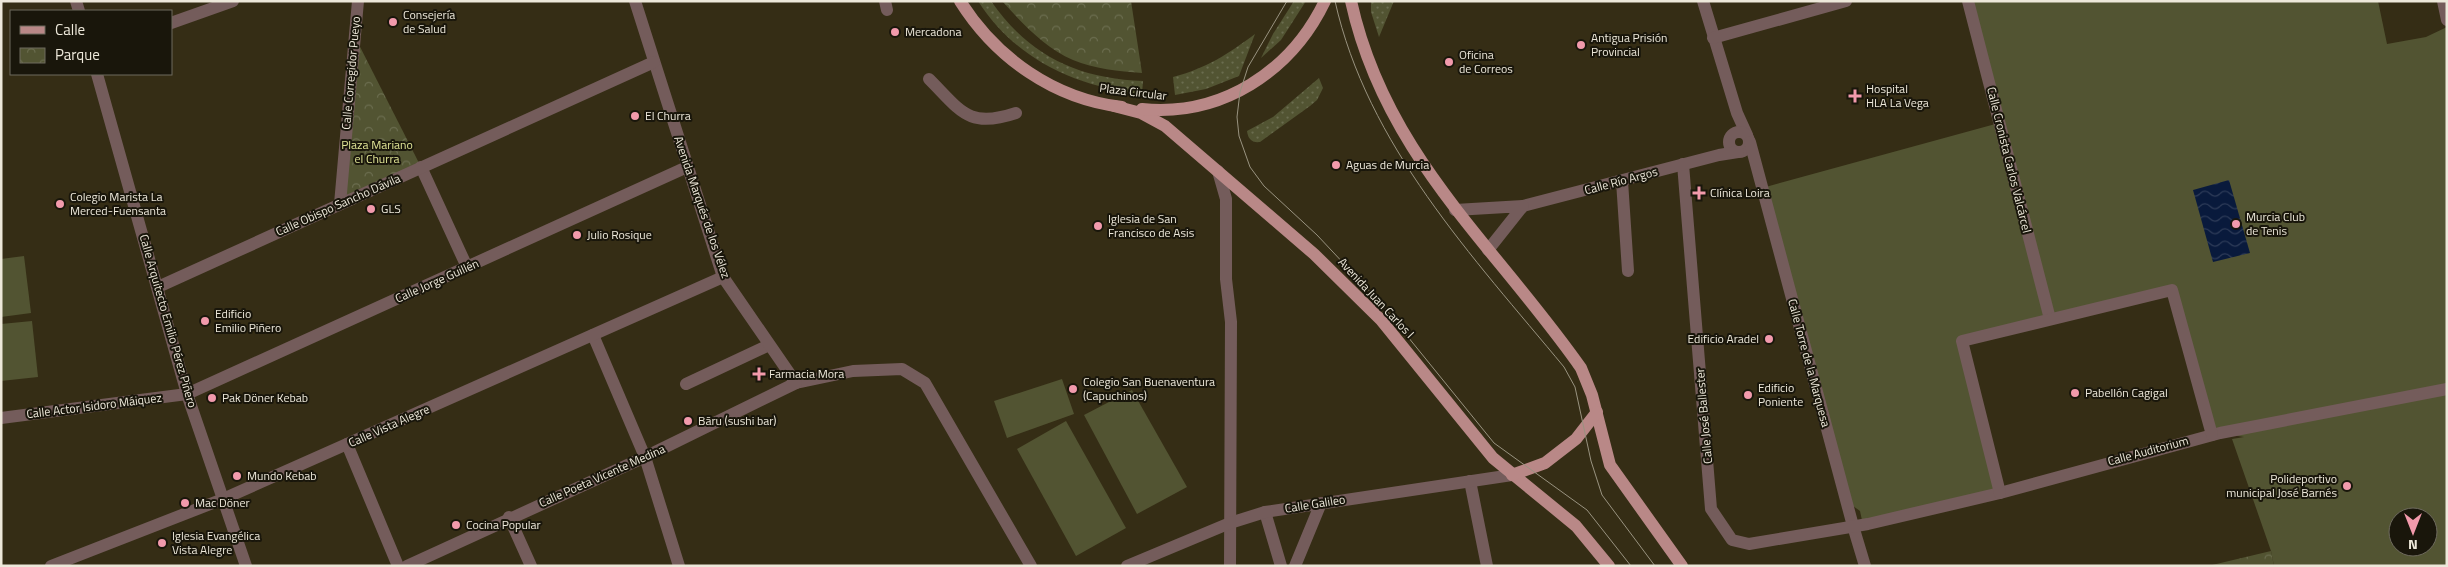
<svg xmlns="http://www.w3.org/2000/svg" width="2448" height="567" viewBox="0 0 2448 567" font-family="'Titillium Web',sans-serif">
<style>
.grass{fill:url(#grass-dots)}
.park{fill:url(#park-crowns)}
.pitch{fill:#525432;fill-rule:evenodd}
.water{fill:url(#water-waves)}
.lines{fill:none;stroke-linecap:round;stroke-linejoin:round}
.pedestrian{stroke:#745c5b;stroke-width:12}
.minor{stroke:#745c5b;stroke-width:12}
.primary{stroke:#b98887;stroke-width:12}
.tram{stroke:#999380;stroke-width:1}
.poi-dot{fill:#f29aac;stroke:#19160b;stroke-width:2}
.labels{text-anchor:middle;stroke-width:4;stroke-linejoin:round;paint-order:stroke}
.poi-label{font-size:12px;fill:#ede8da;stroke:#19160b;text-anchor:start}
.street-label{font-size:12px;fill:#ede8da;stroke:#19160b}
.park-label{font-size:12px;fill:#e1e596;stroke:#19160b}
</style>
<defs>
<pattern id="grass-dots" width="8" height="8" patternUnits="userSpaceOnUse" patternTransform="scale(1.25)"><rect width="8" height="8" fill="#525432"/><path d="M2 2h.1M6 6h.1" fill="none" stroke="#6b6d4f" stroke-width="1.8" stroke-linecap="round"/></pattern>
<pattern id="park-crowns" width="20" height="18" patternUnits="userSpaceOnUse" patternTransform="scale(1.25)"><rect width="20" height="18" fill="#525432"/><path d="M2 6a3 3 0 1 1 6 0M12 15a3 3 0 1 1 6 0" fill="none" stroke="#6b6d4f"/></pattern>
<pattern id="water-waves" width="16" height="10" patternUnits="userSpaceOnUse" patternTransform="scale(1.25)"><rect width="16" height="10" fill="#091a3c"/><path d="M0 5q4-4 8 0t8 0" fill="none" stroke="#2d3b58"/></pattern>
</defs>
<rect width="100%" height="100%" fill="#352d15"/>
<g class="grass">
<path d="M978,1h13c37,54 87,78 152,80l-1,13c-66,-7 -127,-35 -164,-93z"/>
<polygon points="1294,1 1306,1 1281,40 1261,58 1273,34"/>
<polygon points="1371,1 1394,1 1379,37 1371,12"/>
<path d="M1255,34l-16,42 -33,13 -31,6 -2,-18c34,-9 55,-23 82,-43z"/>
<path d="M1319,78l4,10 -6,12 -7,6 -50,36c-8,1 -12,-3 -13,-11l26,-14z"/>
</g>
<g class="park">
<path d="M1002,1h129l11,72c-23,-2 -48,-4 -69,-13 -28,-12 -51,-37 -71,-59z"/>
<polygon points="354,35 421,167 340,204"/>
<polygon points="2271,551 2274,566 2208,566"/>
</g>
<g class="pitch">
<path d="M1968,1h410l9,43 39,-7 21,-10v539h-173l-3,-15 -39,-112 12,-2 -24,-4 -7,1 -41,-144 -210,51 38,152 -137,32 -3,-14 -14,-10 -84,-313 237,-65zM2398,517h30v30h-30z"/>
<polygon points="24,256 31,313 1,317 1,259"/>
<polygon points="32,321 38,377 1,381 1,324"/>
<polygon points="1062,379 1074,414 1007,438 994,401"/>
<polygon points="1132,390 1187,487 1137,514 1084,415"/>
<polygon points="1066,421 1126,528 1076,556 1017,449"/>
</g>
<polygon class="water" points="2229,180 2250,253 2213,262 2193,190"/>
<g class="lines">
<g class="pedestrian">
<polyline points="686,384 769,345"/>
<polyline points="1470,481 1487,566"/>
</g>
<g class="minor">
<polyline points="76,1 79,11"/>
<polyline points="635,1 723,277 796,383 853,371 902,369 925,383 1031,566"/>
<polyline points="885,1 887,10"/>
<polyline points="1703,1 1737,113 1747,135"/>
<polyline points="1968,1 2050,319"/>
<polyline points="2443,1 2447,20"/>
<polyline points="171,23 233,1"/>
<polyline points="1713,38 1846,1"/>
<polyline points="97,74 187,394 246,566"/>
<path d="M929,79c32,32 39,50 87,34"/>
<circle cx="1739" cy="142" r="10"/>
<polyline points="1750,142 1853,526 1865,566"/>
<polyline points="1683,164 1711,509 1732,540 1749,544 1868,524 2000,493 2220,433 2447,389"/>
<polyline points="421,167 467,267"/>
<polyline points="1218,171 1226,199 1226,279 1231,322 1230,566"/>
<polyline points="1622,181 1628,271"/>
<polyline points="340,204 358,1"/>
<polyline points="1523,206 1719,155 1738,152"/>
<polyline points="1455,210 1523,206 1488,250"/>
<polyline points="158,287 654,62"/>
<polyline points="593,335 645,457 679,566"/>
<polyline points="1,418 187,394 687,167"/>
<polyline points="347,444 398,566"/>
<polyline points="2000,493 1962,341 2172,290 2212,435"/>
<polyline points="1265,512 1281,566"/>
<polyline points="509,517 531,566"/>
<polyline points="51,566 223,499 723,277"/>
<polyline points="407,566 645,457 796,383"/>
<polyline points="1127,566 1230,523 1265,512 1512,475"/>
<polyline points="1295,566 1321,503"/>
</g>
<g class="primary">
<path d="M960,1c36,57 94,98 162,106"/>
<path d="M1351,1c34,155 144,244 230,367l11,27 18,70 72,101"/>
<polyline points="1114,106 1141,113 1165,126 1314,254 1381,320 1493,458 1576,526 1609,566"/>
<path d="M1142,109c79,8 149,-37 183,-108"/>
<polyline points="1512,475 1545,463 1576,439 1597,412"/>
</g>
<g class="tram">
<polyline points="1287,1 1248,67 1240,92 1237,117 1239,136 1250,167 1264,186 1317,235 1378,300 1494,443 1587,510 1631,566"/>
<path d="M1335,1c32,144 138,256 229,366l11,20 16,74 11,34 53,71"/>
</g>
</g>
<g class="poi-dot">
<circle cx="393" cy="22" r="5"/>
<circle cx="895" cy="32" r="5"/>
<circle cx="1581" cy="45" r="5"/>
<circle cx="1449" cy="62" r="5"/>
<path d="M1852.5 88.5h5v5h5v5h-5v5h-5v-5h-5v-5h5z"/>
<circle cx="635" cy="116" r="5"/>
<circle cx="1336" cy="165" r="5"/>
<path d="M1696.5 185.5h5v5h5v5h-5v5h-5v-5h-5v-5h5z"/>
<circle cx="60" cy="204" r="5"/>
<circle cx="371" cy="209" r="5"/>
<circle cx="2236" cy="224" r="5"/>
<circle cx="1098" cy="226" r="5"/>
<circle cx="577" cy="235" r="5"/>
<circle cx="205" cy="321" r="5"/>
<circle cx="1769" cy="339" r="5"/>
<path d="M756.5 366.5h5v5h5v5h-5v5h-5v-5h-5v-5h5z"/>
<circle cx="1073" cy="389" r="5"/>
<circle cx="2075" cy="393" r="5"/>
<circle cx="1748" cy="395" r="5"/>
<circle cx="212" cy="398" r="5"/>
<circle cx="688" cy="421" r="5"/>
<circle cx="237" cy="476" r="5"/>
<circle cx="2347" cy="486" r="5"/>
<circle cx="185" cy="503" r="5"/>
<circle cx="456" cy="525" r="5"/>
<circle cx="162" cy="543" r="5"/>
</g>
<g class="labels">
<g class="poi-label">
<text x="403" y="19">Consejería<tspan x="403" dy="14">de Salud</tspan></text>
<text x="905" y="36">Mercadona</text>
<text x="1591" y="42">Antigua Prisión<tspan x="1591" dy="14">Provincial</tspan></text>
<text x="1459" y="59">Oficina<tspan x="1459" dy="14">de Correos</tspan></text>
<text x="1866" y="93">Hospital<tspan x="1866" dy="14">HLA La Vega</tspan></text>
<text x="645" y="120">El Churra</text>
<text x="1346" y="169">Aguas de Murcia</text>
<text x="1710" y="197">Clínica Loira</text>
<text x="70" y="201">Colegio Marista La<tspan x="70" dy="14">Merced-Fuensanta</tspan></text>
<text x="381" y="213">GLS</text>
<text x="2246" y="221">Murcia Club<tspan x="2246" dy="14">de Tenis</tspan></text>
<text x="1108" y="223">Iglesia de San<tspan x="1108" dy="14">Francisco de Asis</tspan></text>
<text x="587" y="239">Julio Rosique</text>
<text x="215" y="318">Edificio<tspan x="215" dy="14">Emilio Piñero</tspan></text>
<text x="1759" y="343" text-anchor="end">Edificio Aradel</text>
<text x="769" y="378">Farmacia Mora</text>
<text x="1083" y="386">Colegio San Buenaventura<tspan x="1083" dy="14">(Capuchinos)</tspan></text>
<text x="1758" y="392">Edificio<tspan x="1758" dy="14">Poniente</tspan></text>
<text x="2085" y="397">Pabellón Cagigal</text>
<text x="222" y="402">Pak Döner Kebab</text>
<text x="698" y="425">Bāru (sushi bar)</text>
<text x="247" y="480">Mundo Kebab</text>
<text x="2337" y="483" text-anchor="end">Polideportivo<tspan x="2337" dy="14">municipal José Barnés</tspan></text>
<text x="195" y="507">Mac Döner</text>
<text x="466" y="529">Cocina Popular</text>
<text x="172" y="540">Iglesia Evangélica<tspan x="172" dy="14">Vista Alegre</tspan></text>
</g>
<g class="street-label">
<text transform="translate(351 73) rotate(-85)" y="4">Calle Corregidor Pueyo</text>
<text transform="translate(1133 92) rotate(7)" y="4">Plaza Circular</text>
<text transform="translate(2009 160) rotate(76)" y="4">Calle Cronista Carlos Valcárcel</text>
<text transform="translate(1621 181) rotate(-15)" y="4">Calle Río Argos</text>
<text transform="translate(338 205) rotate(-24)" y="4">Calle Obispo Sancho Dávila</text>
<text transform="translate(702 207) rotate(71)" y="4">Avenida Marqués de los Vélez</text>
<text transform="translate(437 281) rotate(-24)" y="4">Calle Jorge Guillén</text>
<text transform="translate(1376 298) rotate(47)" y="4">Avenida Juan Carlos I</text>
<text transform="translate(168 321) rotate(74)" y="4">Calle Arquitecto Emilio Pérez Piñero</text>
<text transform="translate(1809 363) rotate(75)" y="4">Calle Torre de la Marquesa</text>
<text transform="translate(94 406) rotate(-7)" y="4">Calle Actor Isidoro Máiquez</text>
<text transform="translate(1704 416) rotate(-95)" y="4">Calle José Ballester</text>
<text transform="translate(389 426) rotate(-24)" y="4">Calle Vista Alegre</text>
<text transform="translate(2148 451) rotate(-15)" y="4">Calle Auditorium</text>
<text transform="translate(602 476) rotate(-24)" y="4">Calle Poeta Vicente Medina</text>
<text transform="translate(1315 504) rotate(-9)" y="4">Calle Galileo</text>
</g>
<g class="park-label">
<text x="377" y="149">Plaza Mariano<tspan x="377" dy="14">el Churra</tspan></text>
</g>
</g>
<rect width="2448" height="567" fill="none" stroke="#ede8da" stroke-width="5"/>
<rect x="10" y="10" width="162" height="65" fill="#19160b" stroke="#6e6a5e"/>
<rect x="20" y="26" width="25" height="8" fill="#b98887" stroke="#6e6a5e"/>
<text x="55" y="35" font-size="15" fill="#ede8da">Calle</text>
<rect x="20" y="48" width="25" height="15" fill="url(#park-crowns)" stroke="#6e6a5e"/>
<text x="55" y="60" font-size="15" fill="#ede8da">Parque</text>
<g transform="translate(2413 532) rotate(180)"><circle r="24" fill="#19160b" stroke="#6e6a5e"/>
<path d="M0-4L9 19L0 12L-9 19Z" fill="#f29aac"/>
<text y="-8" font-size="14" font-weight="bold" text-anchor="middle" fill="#ede8da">N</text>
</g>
</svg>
